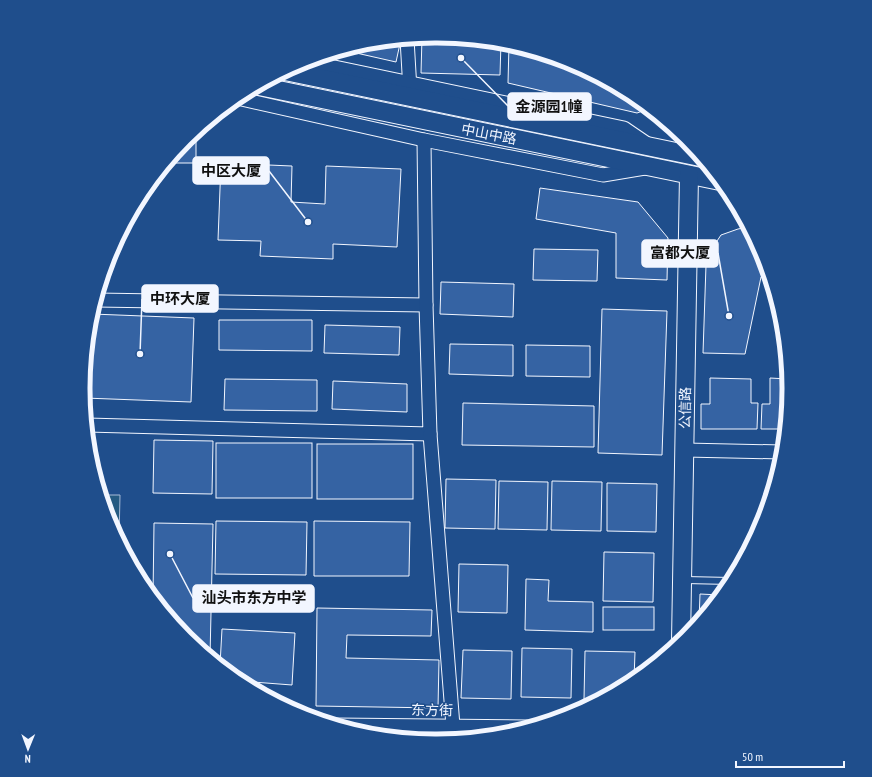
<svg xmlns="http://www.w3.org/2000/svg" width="872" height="777" viewBox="0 0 872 777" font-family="'PT Sans Narrow','Noto Sans SC',sans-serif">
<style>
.grass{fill:#245a82;stroke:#a8bbd7}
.building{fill:#3563a3;stroke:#f2f6ff}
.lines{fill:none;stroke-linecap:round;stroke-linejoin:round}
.lane-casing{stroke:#f2f6ff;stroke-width:8}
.street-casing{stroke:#f2f6ff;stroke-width:15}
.secondary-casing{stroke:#f2f6ff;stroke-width:20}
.lane{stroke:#1f4e8c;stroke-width:6}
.street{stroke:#1f4e8c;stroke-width:13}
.secondary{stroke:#1f4e8c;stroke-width:18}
.labels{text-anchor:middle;stroke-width:3;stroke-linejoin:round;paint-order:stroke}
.street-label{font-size:14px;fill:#f2f6ff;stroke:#1f4e8c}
.rim{fill:none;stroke:#f2f6ff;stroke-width:5}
.leader{fill:none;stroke:#f2f6ff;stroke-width:1.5}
.callout-dot{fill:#f2f6ff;stroke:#1f4e8c;stroke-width:1.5}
.callout{fill:#f2f6ff;stroke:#f2f6ff;stroke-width:1.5}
.callout-label{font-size:15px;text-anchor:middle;font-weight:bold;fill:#111}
</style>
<rect width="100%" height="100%" fill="#1f4e8c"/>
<polygon class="grass" points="102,495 120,495 119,540 110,523"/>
<g class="building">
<polygon points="436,36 501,42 500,75 421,73 422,37"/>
<polygon points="401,39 396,62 343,50 367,43"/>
<polygon points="509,44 571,63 632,96 648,109 637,113 508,83"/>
<polygon points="196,131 196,163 168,163 187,139"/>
<polygon points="221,163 292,166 291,202 325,204 326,166 401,169 397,247 333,244 333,259 260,256 261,241 218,240"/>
<polygon points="540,188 638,202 668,238 667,280 616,278 616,233 536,219"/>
<polygon points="748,227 762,254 769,278 761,277 745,354 703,353 706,265 711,250 721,235 738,229"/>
<polygon points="534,249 598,250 597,281 533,280"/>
<polygon points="441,282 514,284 513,317 440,314"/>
<polygon points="602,309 667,311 662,455 598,453"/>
<polygon points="92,314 194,318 191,402 84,398 84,388"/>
<polygon points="219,320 312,320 312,351 219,350"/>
<polygon points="325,325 400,327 399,355 324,353"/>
<polygon points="450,344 513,345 513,376 449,374"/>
<polygon points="526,345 590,346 590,377 526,376"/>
<polygon points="710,378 751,379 751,403 758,403 757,429 701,429 701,404 710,404"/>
<polygon points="770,378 788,379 788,389 785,429 761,429 762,404 770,404"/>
<polygon points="225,379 317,380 317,411 224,410"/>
<polygon points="333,381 407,384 407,412 332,409"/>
<polygon points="463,403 594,406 594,447 462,445"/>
<polygon points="154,440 213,441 212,494 153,493"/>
<rect x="216" y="443" width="96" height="55"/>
<rect x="317" y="444" width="96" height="55"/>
<polygon points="446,479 496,480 495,529 445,528"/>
<polygon points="499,481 548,482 547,530 498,529"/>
<polygon points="552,481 602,482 601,531 551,530"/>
<polygon points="607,483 657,484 656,532 607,531"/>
<polygon points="216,521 307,522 306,575 215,574"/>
<polygon points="314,521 410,522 409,576 314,576"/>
<polygon points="154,523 213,524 210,657 187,638 153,596"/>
<polygon points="604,552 654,553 653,602 603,601"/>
<polygon points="459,564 508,565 507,613 458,612"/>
<polygon points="526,579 549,580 548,601 593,602 593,632 525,630"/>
<polygon points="700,594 720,595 699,621"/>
<rect x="603" y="607" width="51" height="23"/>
<polygon points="317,608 432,610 431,636 347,635 346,658 439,660 438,708 316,706"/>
<polygon points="222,629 295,633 292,685 240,681 220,665"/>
<polygon points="522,648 572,649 571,698 521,697"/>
<polygon points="463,650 512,651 511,699 461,698"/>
<polygon points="585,651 635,652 634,680 598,700 584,699"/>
</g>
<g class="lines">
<defs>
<polyline id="lane" points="685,580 731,581"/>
<g id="street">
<polyline points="407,39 410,90"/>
<polyline points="306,61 624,128 646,143"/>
<polyline points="237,98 424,140 603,175 645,168"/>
<polyline points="96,300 426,305"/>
<polyline points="87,425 430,434 426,305 424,140"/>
<polyline points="430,434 453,726"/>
<polyline points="685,450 782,452"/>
<polyline points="336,725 527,727"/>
</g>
<g id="secondary">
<polyline points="285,71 700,157"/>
<polyline points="259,86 720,181"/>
<polyline points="681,641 689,175"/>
</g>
</defs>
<use href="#lane" class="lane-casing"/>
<use href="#street" class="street-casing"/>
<use href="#secondary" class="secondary-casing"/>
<use href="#lane" class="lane"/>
<use href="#street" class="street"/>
<use href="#secondary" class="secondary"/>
</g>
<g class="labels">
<g class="street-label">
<text transform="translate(489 134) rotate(11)" y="5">中山中路</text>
<text transform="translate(685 408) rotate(-89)" y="5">公信路</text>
<text transform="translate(432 710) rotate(1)" y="5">东方街</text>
</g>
</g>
<path d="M0 0H872V777H0ZM435 43H437A345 345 0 0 1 782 388V389A345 345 0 0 1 437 734H435A345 345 0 0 1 90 389V388A345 345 0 0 1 435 43Z" fill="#1f4e8c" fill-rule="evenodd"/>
<path class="rim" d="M435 43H437A345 345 0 0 1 782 388V389A345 345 0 0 1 437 734H435A345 345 0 0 1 90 389V388A345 345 0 0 1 435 43Z"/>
<path class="leader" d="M461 58L508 106M308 222L269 171M729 316L718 253M140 354L142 299M170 554L193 598"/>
<g class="callout-dot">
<circle cx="461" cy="58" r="4"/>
<circle cx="308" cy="222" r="4"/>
<circle cx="729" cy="316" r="4"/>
<circle cx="140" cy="354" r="4"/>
<circle cx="170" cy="554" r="4"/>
</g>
<g class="callout">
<rect x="508" y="93" width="83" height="27" rx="4"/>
<rect x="193" y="157" width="76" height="27" rx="4"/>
<rect x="642" y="240" width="76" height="27" rx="4"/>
<rect x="142" y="285" width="76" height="27" rx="4"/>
<rect x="193" y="585" width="121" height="27" rx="4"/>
</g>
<g class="callout-label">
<text x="549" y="112">金源园1幢</text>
<text x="231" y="176">中区大厦</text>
<text x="680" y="258">富都大厦</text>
<text x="180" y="304">中环大厦</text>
<text x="254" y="603">汕头市东方中学</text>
</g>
<g transform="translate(28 749) rotate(181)" stroke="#1f4e8c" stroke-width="3" paint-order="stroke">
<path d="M0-3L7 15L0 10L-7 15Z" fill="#f2f6ff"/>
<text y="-6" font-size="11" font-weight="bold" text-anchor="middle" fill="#f2f6ff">N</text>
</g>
<path d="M736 761v6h108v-6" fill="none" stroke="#f2f6ff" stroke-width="2"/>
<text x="742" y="761" font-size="12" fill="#f2f6ff" stroke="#1f4e8c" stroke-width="3" paint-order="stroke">50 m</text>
</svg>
